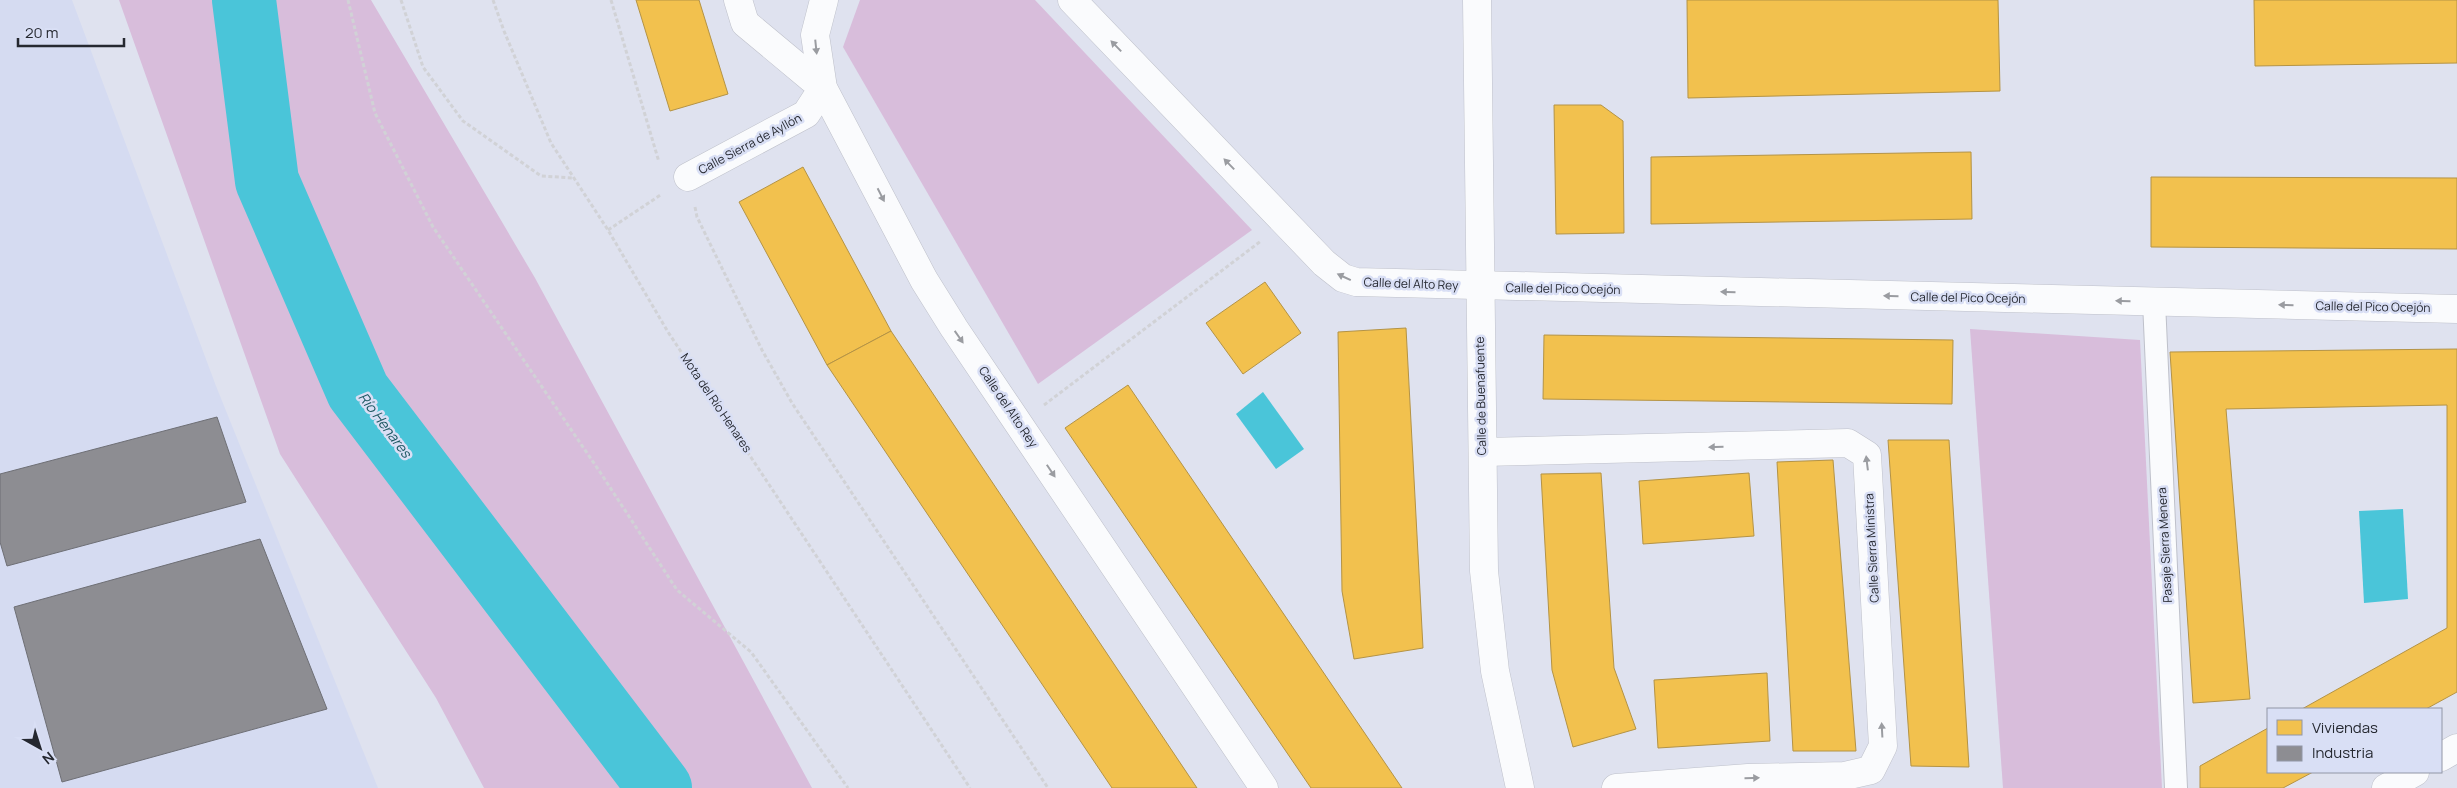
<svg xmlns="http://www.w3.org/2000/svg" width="2457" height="788" viewBox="0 0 2457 788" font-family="Manrope,sans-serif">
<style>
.built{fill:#d5dbf1}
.green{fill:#d8bddb}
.water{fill:#4ac5d9}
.homes{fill:#f2c14e;stroke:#b49345}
.industry{fill:#8d8d92;stroke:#6e6f75}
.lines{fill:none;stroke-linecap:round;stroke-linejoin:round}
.river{stroke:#4ac5d9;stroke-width:64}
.pedestrian-casing{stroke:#bec0ca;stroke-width:24}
.minor-casing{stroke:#bec0ca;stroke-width:29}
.path{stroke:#d1d2d6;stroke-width:3;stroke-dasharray:4 2.5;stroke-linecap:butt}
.pedestrian{stroke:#fafbfd;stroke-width:22}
.minor{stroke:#fafbfd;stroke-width:28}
.oneway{fill:#9a9ca1}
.labels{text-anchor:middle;stroke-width:5;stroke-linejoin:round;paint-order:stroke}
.street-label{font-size:12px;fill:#252830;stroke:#d9dff5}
.water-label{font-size:14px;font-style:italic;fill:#1b5660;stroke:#d9dff5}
</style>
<rect width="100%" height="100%" fill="#dfe2ef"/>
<polygon class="built" points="0,0 72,0 216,386 378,788 0,788"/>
<g class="green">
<polygon points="119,0 371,0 535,278 812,788 484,788 436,698 280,454"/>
<polygon points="860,0 1035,0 1252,230 1038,384 843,47"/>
<polygon points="1970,329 2140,340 2162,788 2003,788"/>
</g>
<g class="water">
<polygon points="1263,392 1304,449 1276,469 1236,414"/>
<polygon points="2403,509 2408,599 2364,603 2359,511"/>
</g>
<g class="homes">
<polygon points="636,0 699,0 728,94 670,111"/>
<polygon points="1687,0 1998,0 2000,91 1688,98"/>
<polygon points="2254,0 2457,0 2457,63 2255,66"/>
<polygon points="1554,105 1601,105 1623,121 1624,233 1556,234"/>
<polygon points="1971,152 1972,219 1651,224 1651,157"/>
<polygon points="803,167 891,331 827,365 739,202"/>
<polygon points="2151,177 2457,178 2457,249 2151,247"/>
<polygon points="1265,282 1301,333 1243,374 1206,323"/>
<polygon points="1406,328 1423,648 1354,659 1342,591 1338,332"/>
<polygon points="891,331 1197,788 1112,788 827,365"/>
<polygon points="1544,335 1953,340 1952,404 1543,399"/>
<polygon points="2457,349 2457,692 2426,709 2302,709 2447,628 2447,405 2226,409 2250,699 2193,703 2170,352"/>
<polygon points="1128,385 1402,788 1311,788 1065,428"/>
<polygon points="1888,440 1949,440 1969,767 1911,766"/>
<polygon points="1833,460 1856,751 1793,751 1777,462"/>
<polygon points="1601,473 1614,668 1636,729 1573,747 1552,670 1541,474"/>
<polygon points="1749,473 1754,536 1643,544 1639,481"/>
<polygon points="1767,673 1770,741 1658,748 1654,680"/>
<polygon points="2268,728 2268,772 2313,772 2283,788 2200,788 2200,766"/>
</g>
<g class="industry">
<polygon points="217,417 246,502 7,566 0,542 0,474"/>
<polygon points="260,539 327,709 62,782 14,607"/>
</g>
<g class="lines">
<polyline class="river" points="244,0 267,181 358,391 660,788"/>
<defs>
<polyline id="pedestrian" points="2154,302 2176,788"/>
<g id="minor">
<polyline points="824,0 815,35 823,88 924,280 954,328 1264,788"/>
<polyline points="1072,0 1324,263 1343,278 1356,282 2457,309"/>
<polyline points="1477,0 1484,571 1495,671 1520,788"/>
<polyline points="688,177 806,114 823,88 745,23 738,0"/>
<polyline points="1483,452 1848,443 1867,455 1883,746 1871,770 1845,776 1748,778 1616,788"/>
<polyline points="2441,757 2457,748"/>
<polyline points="2386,788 2415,772"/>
</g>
</defs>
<use href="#pedestrian" class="pedestrian-casing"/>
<use href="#minor" class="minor-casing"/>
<g class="path">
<polyline points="348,0 375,113 433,227 600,472 677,590 751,652 848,788"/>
<polyline points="401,0 423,67 463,121 541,176 573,178"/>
<polyline points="493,0 504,31 551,143 608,230 668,332 970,788"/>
<polyline points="611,0 659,162"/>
<polyline points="695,207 697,217 762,350 792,403 1048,788"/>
<polyline points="608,230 662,194"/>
<polyline points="1044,405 1261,241"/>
</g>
<use href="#pedestrian" class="pedestrian"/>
<use href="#minor" class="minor"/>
</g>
<defs><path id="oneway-solid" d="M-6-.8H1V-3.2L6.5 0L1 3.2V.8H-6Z" transform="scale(1.25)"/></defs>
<g class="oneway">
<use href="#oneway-solid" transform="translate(1116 46) rotate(-134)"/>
<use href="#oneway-solid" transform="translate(816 47) rotate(84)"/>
<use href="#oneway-solid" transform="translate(1229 164) rotate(-134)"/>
<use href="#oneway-solid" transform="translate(881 195) rotate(63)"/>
<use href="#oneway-solid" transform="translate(1344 277) rotate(-155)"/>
<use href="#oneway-solid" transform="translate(1728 292) rotate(-179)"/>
<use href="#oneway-solid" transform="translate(1891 296) rotate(-179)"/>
<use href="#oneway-solid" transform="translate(2123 301) rotate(-179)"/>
<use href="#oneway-solid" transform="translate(2286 305) rotate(-179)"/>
<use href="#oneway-solid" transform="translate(959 337) rotate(55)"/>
<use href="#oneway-solid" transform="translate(1716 447) rotate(179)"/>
<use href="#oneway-solid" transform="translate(1867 463) rotate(-97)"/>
<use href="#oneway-solid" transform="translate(1051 471) rotate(56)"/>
<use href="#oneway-solid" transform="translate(1882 730) rotate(-93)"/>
<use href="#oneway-solid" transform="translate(1752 778) rotate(-2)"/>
</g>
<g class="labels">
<g class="street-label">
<text transform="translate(750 144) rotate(-28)" y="4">Calle Sierra de Ayllón</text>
<text transform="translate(1411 284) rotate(2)" y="4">Calle del Alto Rey</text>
<text transform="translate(1563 289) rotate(1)" y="4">Calle del Pico Ocejón</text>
<text transform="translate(1968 298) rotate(1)" y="4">Calle del Pico Ocejón</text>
<text transform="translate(2373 307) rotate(1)" y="4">Calle del Pico Ocejón</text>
<text transform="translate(1481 396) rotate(-91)" y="4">Calle de Buenafuente</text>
<text transform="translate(716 403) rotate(56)" y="4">Mota del Río Henares</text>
<text transform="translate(1008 407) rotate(56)" y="4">Calle del Alto Rey</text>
<text transform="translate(2165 545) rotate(-93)" y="4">Pasaje Sierra Menera</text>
<text transform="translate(1872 548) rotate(-93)" y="4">Calle Sierra Ministra</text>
</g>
<g class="water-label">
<text transform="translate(385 425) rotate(53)" y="5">Río Henares</text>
</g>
</g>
<rect x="2267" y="708" width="175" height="65" fill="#d9dff5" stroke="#9196a6"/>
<rect x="2277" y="720" width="25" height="15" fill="#f2c14e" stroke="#9196a6"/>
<text x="2312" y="733" font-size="15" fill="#252830">Viviendas</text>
<rect x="2277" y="746" width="25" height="15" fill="#8d8d92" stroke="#9196a6"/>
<text x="2312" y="758" font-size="15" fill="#252830">Industria</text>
<g transform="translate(40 748) rotate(141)" stroke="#d9dff5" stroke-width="4" paint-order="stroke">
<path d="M0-4L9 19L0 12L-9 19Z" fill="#252830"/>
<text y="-8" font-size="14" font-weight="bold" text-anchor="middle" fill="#252830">N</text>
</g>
<path d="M18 38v8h106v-8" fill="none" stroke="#252830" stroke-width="2.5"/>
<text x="25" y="38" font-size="15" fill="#252830" stroke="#d9dff5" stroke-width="4" paint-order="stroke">20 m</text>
</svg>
